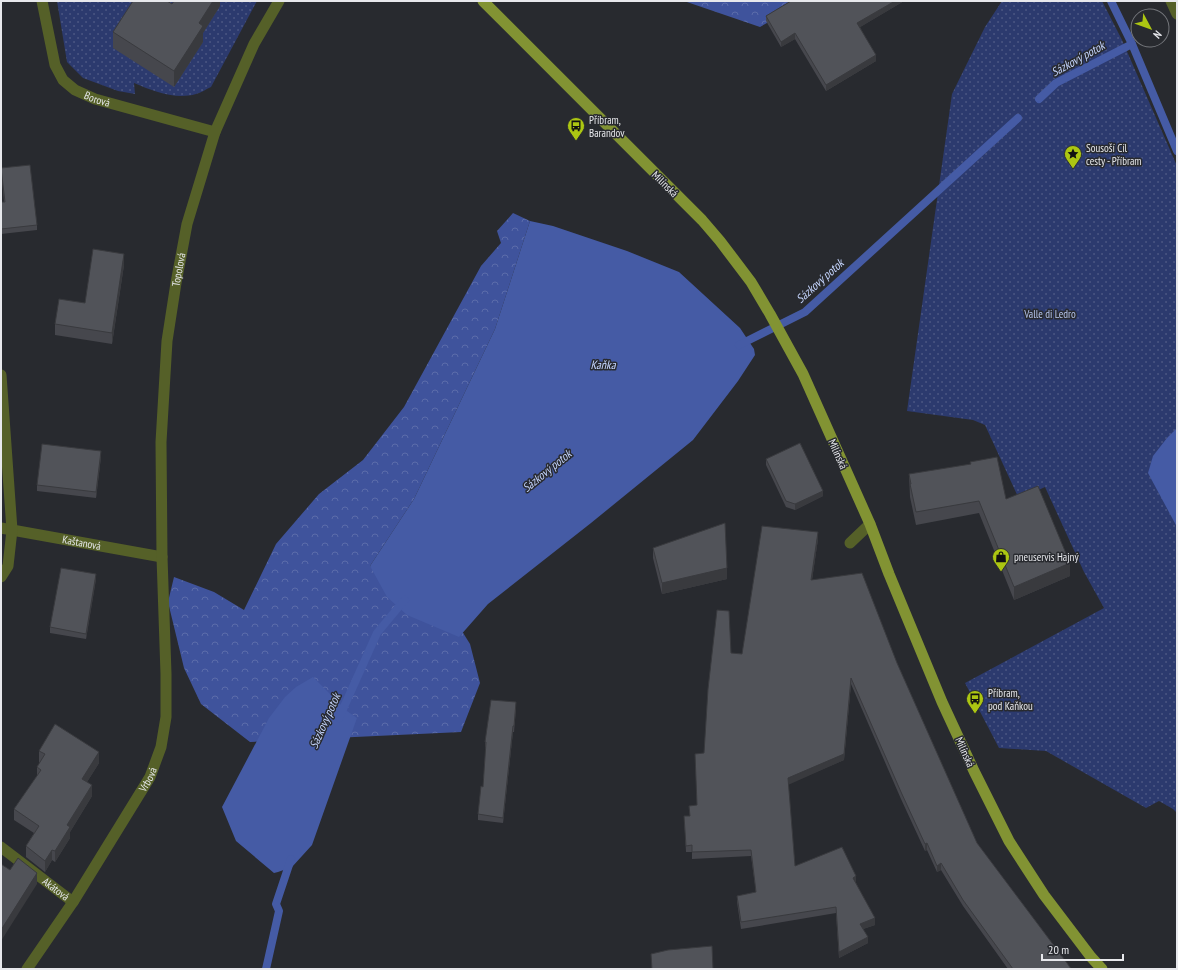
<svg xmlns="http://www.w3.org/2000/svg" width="1178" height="970" viewBox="0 0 1178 970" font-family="'PT Sans Narrow',sans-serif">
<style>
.forest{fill:url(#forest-crowns)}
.park{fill:url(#park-dots)}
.water{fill:#455ba5}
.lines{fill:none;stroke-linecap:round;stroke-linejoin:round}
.stream{stroke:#455ba5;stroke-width:8}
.minor{stroke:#556028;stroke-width:11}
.primary{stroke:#829333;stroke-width:11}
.wall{fill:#46474d}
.shaded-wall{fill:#393a3e}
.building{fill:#515359;stroke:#393a3e}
.labels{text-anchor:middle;stroke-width:3;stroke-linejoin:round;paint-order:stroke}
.street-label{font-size:11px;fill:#e7e8ec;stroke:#282a2f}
.poi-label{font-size:11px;fill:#e7e8ec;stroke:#282a2f;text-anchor:start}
.park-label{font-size:11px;fill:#b5c4ed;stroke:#282a2f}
.water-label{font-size:12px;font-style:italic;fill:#c5d5fe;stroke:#282a2f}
</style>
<defs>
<pattern id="forest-crowns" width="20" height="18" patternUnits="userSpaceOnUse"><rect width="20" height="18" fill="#3f539c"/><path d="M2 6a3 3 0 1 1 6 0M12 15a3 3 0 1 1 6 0" fill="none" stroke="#5b6caa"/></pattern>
<pattern id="park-dots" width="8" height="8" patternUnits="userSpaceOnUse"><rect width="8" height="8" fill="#2c3a6e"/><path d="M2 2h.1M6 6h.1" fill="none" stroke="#4b5683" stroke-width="1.8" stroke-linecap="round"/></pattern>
</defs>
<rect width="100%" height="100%" fill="#282a2f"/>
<g class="forest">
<polygon points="684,1 806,1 760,27"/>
<polygon points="513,213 530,221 495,329 414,499 370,566 460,628 470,644 480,683 461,732 250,742 201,704 184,668 168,602 174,577 214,592 244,610 276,544 319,494 363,460 404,407 481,266 501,243 497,231"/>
</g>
<g class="park">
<path d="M57,1h200l-46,86c-5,2 -10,6 -15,7 -21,6 -43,-3 -62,-11l1,11 -17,-3 -35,-13 -16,-16z"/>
<polygon points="1002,1 1102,1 1122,40 1177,166 1177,813 1173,809 1159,801 1146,808 1046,751 999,748 965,683 1104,608 1084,572 1045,487 1019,499 985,425 973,420 907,411 952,94 985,27"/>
</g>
<g class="water">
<polygon points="530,221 553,226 627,251 679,272 740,328 754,349 755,355 738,381 693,440 591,523 488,604 459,637 407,615 387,597 370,566 414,499 495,329"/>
<polygon points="1177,428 1177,527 1148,473 1153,456 1167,438"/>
<polygon points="313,677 347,711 357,718 312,845 292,867 278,872 274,873 236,841 222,807 269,718 285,697 296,687"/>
</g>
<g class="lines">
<g class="stream">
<polyline points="1111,1 1132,44 1177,151"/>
<polyline points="1039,99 1056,83 1132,44"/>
<polyline points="739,345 805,312 1018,118"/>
<polyline points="339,718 377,633 402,603 405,600"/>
<polyline points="266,969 279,911 276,904 291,859"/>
</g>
<g class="minor">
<path id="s1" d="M42,1l13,64 8,15 12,10 20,9 120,33"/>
<polyline points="1171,1 1177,14"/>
<path id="s2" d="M1,528l161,29"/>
<polyline points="850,543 870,524"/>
<polyline points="1,577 8,566 12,530 1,375"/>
<path id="s3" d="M1,847l72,55"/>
<path id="s4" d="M27,969l46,-67 77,-125 11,-30 5,-30v-43l-4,-117 -1,-115 6,-101 9,-58 11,-59 28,-92 39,-88 25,-43"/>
</g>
<polyline class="primary" points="483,1 702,220 720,241 751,282 770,314 803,374 870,524 889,574 942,702 974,771 1009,841 1044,895 1091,957 1102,969"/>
</g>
<g class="wall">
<polygon points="220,1 220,6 203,33 203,42 174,87 113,48 113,32"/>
<polygon points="791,1 904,1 860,27 876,61 826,91 795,39 781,47 766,21 766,16"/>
<polygon points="1,168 37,225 37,230 1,234 1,202 4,202"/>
<polygon points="124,265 112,344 55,335 55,324 85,303"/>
<polygon points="101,457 96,498 37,491 37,485"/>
<polygon points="766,459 823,496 795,510 786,507 766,465"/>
<polygon points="909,474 1006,499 1070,576 1014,600 979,513 916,525 910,497"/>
<polygon points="818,539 812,580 897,663 977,843 1067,963 1071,969 1008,969 963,906 941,870 937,872 927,850 925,851 901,799 851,684 844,760 788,784 795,866 856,883 875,925 863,929 868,943 839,958 836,913 741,929 737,902 737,896 756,892 751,856 692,859 692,852 686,852 684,816 690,816 697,805 704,753 731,653 742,654"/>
<polygon points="653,548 727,579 662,594 653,558"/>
<polygon points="96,579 86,639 50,633 50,627"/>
<polygon points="516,708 514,732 513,732 503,823 478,820 478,814 483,787 486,747 485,747 485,742"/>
<polygon points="39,751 99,763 87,782 92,796 70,832 70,838 55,862 52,860 45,872 26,857 26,846 34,833 14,820 14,809 37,776 37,767 40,762 39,762"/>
</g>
<g class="shaded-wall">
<polygon points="213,1 220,1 220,6 203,33 203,42 174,87 174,71 199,23"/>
<polygon points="895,1 904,1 857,29 857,23"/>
<polygon points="795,33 795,39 781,47 781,42"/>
<polygon points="876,55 876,61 826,91 826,85"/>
<polygon points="124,254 124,265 112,344 112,333"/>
<polygon points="101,451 101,457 96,498 96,492"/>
<polygon points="823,491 823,496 795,510 795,504"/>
<polygon points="818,532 818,539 811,586 811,580"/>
<polygon points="1070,563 1070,576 1014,600 1014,587"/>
<polygon points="727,568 727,579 662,594 662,583"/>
<polygon points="96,574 96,579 86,639 86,634"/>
<polygon points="851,678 851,684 844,760 788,785 788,778"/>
<polygon points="513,726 513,732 503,823 503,818"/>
<polygon points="99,752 99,763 82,790 82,779"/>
<polygon points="92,785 92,796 70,832 70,838 55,862 55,851 67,825"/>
<polygon points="927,843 927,850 925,851 925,844"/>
<polygon points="52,850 52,860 45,872 45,861"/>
<polygon points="941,863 941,870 937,872 937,866"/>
<polygon points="37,873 37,884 1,941 1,930"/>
<polygon points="856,876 856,883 853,878"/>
<polygon points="875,918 875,925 860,930 860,924"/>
<polygon points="868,937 868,943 839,958 839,952"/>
</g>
<g class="building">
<polygon points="133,1 167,1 172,4 174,1 213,1 199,23 203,26 174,71 113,32"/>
<polygon points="791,1 895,1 857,23 876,55 826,85 795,33 781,42 766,16"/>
<polygon points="30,165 37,225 1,229 1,202 5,202 1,168"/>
<polygon points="93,249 124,254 112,333 55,324 59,299 85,303"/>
<polygon points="800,443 823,491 795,504 786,501 766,459"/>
<polygon points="42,444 101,451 96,492 37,485"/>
<polygon points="997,457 1006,499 1038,486 1070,563 1014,587 979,501 916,512 910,484 911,484 909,474 971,464 970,462"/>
<polygon points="725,523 727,568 662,583 653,548"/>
<polygon points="762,526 818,532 811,580 862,573 897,663 977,843 1067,963 1071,969 1013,969 963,900 941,863 937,866 927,843 925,844 901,792 851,678 844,754 788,778 795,866 842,847 856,876 853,878 875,918 860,924 868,937 839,952 836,907 741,922 737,896 756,892 751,850 692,852 692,845 686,846 684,816 690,816 689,806 697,805 695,754 704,753 708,689 717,610 729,611 731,653 742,654"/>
<polygon points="61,568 96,574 86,634 50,627"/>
<polygon points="491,700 516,702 514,726 513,726 503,818 478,814 481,786 483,787 486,742 485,742"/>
<polygon points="55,724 99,752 82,779 92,785 67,825 70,827 55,851 52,850 45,861 26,846 39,826 14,809 41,770 37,767 45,754 39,751"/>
<polygon points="18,858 37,873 1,930 1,864 10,870"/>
<polygon points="712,946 713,969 652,969 651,954 668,950"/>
</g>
<defs>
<symbol id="bus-pin" viewBox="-11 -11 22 30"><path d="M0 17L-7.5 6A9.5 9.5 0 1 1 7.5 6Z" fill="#acc612" stroke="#282a2f"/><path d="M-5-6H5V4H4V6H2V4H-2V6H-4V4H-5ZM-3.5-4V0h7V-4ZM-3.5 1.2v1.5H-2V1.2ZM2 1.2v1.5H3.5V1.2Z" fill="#111"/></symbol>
<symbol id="sight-pin" viewBox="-11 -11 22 30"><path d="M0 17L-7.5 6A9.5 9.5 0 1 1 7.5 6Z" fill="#acc612" stroke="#282a2f"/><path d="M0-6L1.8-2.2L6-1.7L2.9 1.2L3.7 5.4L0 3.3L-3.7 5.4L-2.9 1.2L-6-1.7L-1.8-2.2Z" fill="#111"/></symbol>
<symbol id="shop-pin" viewBox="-11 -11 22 30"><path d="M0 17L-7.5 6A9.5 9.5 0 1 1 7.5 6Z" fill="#acc612" stroke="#282a2f"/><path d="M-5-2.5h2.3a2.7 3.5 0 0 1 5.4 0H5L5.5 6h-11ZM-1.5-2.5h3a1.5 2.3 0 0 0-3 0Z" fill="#111"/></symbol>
</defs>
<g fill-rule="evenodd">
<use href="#bus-pin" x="566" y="116" width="20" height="27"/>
<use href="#sight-pin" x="1063" y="144" width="20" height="27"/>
<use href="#shop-pin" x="991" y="547" width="20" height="27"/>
<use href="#bus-pin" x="965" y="689" width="20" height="27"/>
</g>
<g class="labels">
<g class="street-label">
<text dy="4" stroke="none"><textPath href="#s1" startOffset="122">Borová</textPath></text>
<text transform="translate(665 184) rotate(45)" y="4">Milínská</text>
<text dy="4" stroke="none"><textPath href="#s4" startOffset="739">Topolová</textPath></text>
<text transform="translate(838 454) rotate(66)" y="4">Milínská</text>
<text dy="4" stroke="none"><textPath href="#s2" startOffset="82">Kaštanová</textPath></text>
<text transform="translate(965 752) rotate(66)" y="4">Milínská</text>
<text dy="4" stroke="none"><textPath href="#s4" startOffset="225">Vrbová</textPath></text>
<text dy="4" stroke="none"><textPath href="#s3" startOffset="69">Akátová</textPath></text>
</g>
<g class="poi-label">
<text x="589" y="124">Příbram,<tspan x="589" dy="13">Barandov</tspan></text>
<text x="1086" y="152">Sousoší Cíl<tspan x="1086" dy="13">cesty - Příbram</tspan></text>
<text x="1014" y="561">pneuservis Hajný</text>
<text x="988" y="697">Příbram,<tspan x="988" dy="13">pod Kaňkou</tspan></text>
</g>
<g class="park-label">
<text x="1050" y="318">Valle di Ledro</text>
</g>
<g class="water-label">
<text transform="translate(1078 59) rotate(-29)" y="4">Sázkový potok</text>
<text transform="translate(820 281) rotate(-42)" y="4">Sázkový potok</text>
<text x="603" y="369">Kaňka</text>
<text transform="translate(547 471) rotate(-39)" y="4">Sázkový potok</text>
<text transform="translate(325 721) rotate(-66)" y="4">Sázkový potok</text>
</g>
</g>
<rect width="1178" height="970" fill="none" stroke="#e7e8ec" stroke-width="4"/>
<g transform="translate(1150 28) rotate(131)"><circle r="19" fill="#282a2f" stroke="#74767b"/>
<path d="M0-3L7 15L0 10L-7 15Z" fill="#acc612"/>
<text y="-6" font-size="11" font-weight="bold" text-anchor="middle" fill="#e7e8ec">N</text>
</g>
<path d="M1042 954v6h81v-6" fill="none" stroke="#e7e8ec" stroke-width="2"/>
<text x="1048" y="954" font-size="12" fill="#e7e8ec" stroke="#282a2f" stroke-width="3" paint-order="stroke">20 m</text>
</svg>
